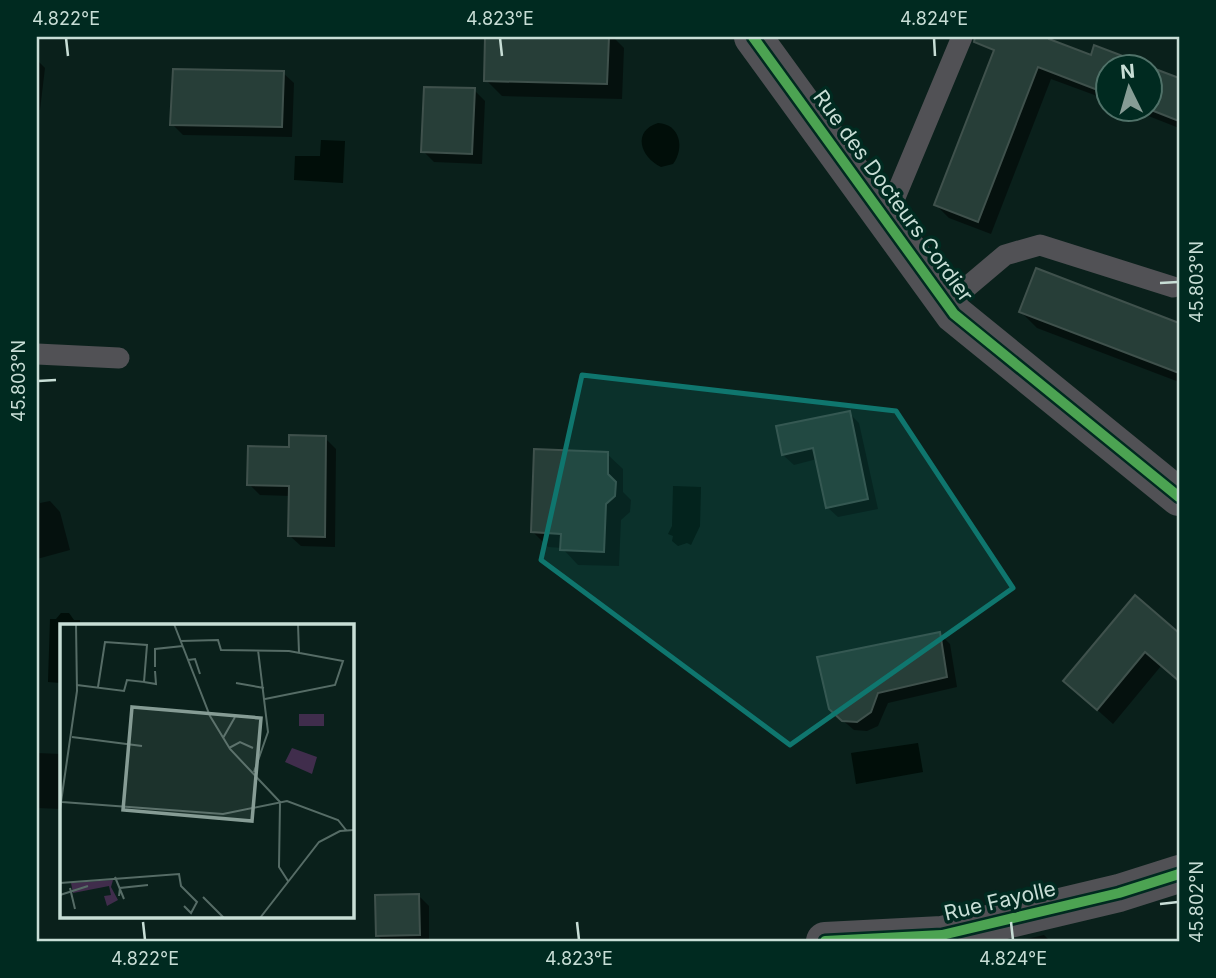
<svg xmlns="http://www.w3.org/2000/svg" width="1216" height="978" viewBox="0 0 1216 978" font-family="Inter,sans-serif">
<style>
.water{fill:#010e09}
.shadow{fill:#0007}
.building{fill:#273e38;stroke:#3f514c;stroke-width:2}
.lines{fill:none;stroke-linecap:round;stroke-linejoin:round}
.service{stroke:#515155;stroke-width:21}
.minor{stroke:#515155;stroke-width:38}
.cycleway-casing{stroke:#002a20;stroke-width:15}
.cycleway{stroke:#4ca352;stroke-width:10}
.marked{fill:#0f766e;fill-opacity:0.2;stroke:#0f766e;stroke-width:5;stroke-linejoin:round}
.ticks{fill:none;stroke:#c8ded6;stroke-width:2.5}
.labels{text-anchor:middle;stroke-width:7;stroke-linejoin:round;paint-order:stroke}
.street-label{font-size:21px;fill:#c8ded6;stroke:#002a20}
.inset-road{fill:none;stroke:#566c66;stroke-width:2}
.view{fill:#869c95;fill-opacity:0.15;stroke:#869c95;stroke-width:3.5}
.inset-edge{fill:none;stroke:#c8ded6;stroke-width:3.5}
.neatline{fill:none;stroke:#c8ded6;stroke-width:2.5}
.ticks-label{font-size:18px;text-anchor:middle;fill:#c8ded6}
</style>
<rect width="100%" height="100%" fill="#0a201b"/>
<g class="water">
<path d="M658,123c22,1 27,25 15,41l-12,3c-21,-10 -29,-36 -3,-44z"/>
<polygon points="321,140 345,141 343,183 294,180 295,156 320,156"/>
<polygon points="673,486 701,487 700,526 691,545 687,543 678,546 672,541 673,536 668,534 672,526"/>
<polygon points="61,613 69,613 74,620 80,620 80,626 61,626 61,683 48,682 50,619 56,619"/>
<polygon points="918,743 923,772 856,784 851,753"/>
</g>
<g class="shadow">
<polygon points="487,37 613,37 624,48 622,99 502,96 486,80"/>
<polygon points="1001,37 1038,37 1092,57 1095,48 1144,66 1108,66 1108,100 1051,79 991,234 949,218 936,205"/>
<polygon points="37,60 45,68 40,110 37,110"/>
<polygon points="1150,69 1179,80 1179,128 1128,108 1150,108"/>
<polygon points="283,73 294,83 292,137 183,135 172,124"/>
<polygon points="474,90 485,101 482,164 434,162 423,151"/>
<polygon points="1037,270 1179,325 1179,382 1037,328 1021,312"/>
<polygon points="849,413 859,423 878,509 838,517 827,507 817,459 794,465 783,455"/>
<polygon points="325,438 336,449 335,547 301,546 290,536 291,496 260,495 249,484 291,449"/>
<polygon points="607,454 623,469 623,492 631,500 630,512 621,520 619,566 578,565 562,548 548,547 532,531"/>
<polygon points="37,490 40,503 50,501 60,512 70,550 37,559"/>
<polygon points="1135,598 1179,635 1179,681 1161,666 1113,724 1065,681"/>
<polygon points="940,634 950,644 957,687 888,703 878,726 867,731 854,730 834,713"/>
<polygon points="37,753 61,754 61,809 37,808"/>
<polygon points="418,895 429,906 429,941 383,941 378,936"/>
<polygon points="1044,935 1050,941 1018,941"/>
</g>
<g class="building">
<polygon points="485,37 609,37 607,84 484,81"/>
<polygon points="975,37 1049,37 1049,39 1091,55 1094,45 1149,66 1108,66 1108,94 1038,67 978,222 934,205 994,50 974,42"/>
<polygon points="1150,67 1179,78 1179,121 1146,108 1150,108"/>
<polygon points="173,69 284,71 282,127 170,125"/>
<polygon points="424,87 475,88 472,154 421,152"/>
<polygon points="1036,268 1179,323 1179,373 1019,312"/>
<polygon points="850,411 868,499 826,508 813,448 782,455 776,426"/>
<polygon points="289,435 326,436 325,537 288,536 289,486 247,485 248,446 289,447"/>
<polygon points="534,449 608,452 608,474 616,482 615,496 606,504 604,552 560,550 561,534 531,532"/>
<polygon points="1135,595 1179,633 1179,681 1145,652 1097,710 1063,681"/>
<polygon points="940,632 947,677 878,693 871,712 857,722 842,721 829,709 817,657"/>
<polygon points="419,894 420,935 376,936 375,895"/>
</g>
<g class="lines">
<g class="service">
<polyline points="881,213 896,195 962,37"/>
<polyline points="947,304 1005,255 1040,245 1173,287"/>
<polyline points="37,354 119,358"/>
</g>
<g class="minor">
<polyline points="753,37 954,314 1179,497"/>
<polyline points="825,941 942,935 1119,893 1179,874"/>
</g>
<defs>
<g id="cycleway">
<polyline points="753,37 954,314 1179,497"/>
<polyline points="825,941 942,935 1119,893 1179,874"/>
</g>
</defs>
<use href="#cycleway" class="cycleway-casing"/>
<use href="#cycleway" class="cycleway"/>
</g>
<path class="marked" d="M582,375l314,36 117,177 -223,157 -249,-185z"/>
<path class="ticks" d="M66,38l2,18M500,38l2,18M934,38l1,18M1160,283l18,-1M38,381l18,-1M1160,904l18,-2M143,922l2,18M577,922l2,18M1011,922l2,18"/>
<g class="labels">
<g class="street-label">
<text transform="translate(893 196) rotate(54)" y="7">Rue des Docteurs Cordier</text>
<text transform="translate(1000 901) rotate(-13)" y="7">Rue Fayolle</text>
</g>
</g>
<g transform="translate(60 624)">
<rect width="294" height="294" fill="#0a201b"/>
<path d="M239,90h25v12h-25zM232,124l25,9 -5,17 -27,-12zM53,256l-2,7 7,13 -11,6 -3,-10 7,-1 -2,-9 -36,7 -2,-10z" fill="#402d4c"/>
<path class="inset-road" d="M114,0l36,92 20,33 50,53 -1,65 9,14M238,0l1,29M121,17l37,-1 3,10 68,1 54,10 -8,24 -70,14M128,36l7,-1 5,15M95,43v-18l28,-3M84,58l12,2 -1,-13M176,59l28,5M17,61l47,6 3,-11 17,2 3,-37 -42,-3 -7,45M12,113l70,9M163,114l12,-21M169,124l11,-6 13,6M194,148l14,-40 -10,-82M2,178l161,12 64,-13 51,19 8,10M0,185l17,-118 -1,-67M55,253l9,22M0,259l119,-9 2,12 16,16 -6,11 -7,-7M10,264l5,21M0,271l28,-9M59,272l1,-8 28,-3M143,273l21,21M200,294l59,-76 21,-11 14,-1"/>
<path class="view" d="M72,83l129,11 -9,103 -129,-11z"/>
<rect width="294" height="294" class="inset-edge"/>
</g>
<rect width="1216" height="978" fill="none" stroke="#002a20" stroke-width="77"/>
<g transform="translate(1129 88) rotate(355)"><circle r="33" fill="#002a20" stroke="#507269" stroke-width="2"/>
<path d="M0-5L12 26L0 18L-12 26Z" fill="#869c95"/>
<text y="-10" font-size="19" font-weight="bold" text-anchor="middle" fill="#c8ded6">N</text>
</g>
<rect x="38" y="38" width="1140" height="902" class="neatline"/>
<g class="ticks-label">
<text x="66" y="25">4.822°E</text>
<text x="500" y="25">4.823°E</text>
<text x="934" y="25">4.824°E</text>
<text transform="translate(1197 282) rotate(-90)" y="6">45.803°N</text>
<text transform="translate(19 381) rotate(-90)" y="6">45.803°N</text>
<text transform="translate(1197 902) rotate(-90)" y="6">45.802°N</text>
<text x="145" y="965">4.822°E</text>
<text x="579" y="965">4.823°E</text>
<text x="1013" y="965">4.824°E</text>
</g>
</svg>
